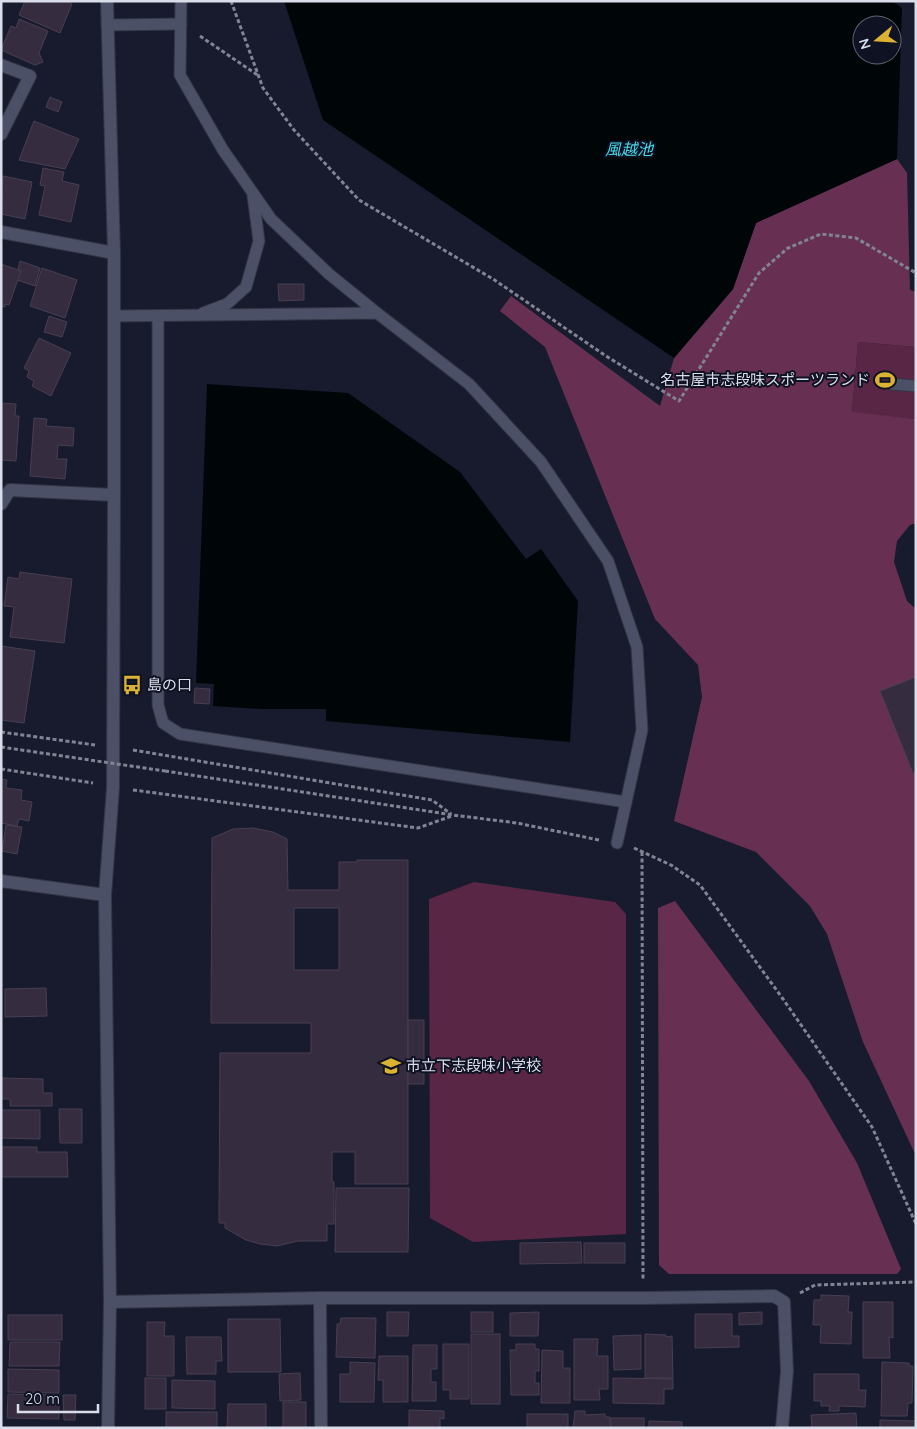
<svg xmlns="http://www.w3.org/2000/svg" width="917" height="1429" viewBox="0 0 917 1429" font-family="Quicksand,'Noto Sans JP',sans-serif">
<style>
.green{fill:#592646}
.forest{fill:#673052}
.water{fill:#000607;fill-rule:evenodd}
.building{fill:#362c3f;stroke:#493e52;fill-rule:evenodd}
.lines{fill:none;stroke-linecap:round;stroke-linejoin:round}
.lane-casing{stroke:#333544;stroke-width:13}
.street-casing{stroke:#333544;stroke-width:14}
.secondary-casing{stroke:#333544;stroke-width:14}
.path{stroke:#808493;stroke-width:3;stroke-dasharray:4 2.5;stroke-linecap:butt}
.lane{stroke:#4b5066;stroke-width:11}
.street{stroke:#4b5066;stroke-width:12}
.secondary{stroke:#4b5066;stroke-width:12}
.path-bridge{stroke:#808493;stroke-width:3;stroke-dasharray:4 2.5;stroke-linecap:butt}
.labels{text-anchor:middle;stroke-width:4;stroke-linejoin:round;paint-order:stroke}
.poi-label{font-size:15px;fill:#daddea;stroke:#0e1223;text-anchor:start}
.water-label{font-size:16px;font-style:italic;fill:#49d8e6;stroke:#0e1223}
</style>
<rect width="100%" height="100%" fill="#171b2d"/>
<g class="green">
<polygon points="858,342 916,347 916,419 852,413"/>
<polygon points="474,882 615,902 626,914 626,1234 473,1242 430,1218 429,899"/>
</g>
<g class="forest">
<polygon points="897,159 907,173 910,290 916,292 916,347 858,342 852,412 916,419 916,523 910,525 897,541 894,562 907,601 916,609 916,1156 863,1042 827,934 810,906 756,852 674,821 702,697 698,665 655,619 545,347 500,311 511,296 660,406 674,358 733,289 756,223"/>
<polygon points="675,901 809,1081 857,1163 901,1269 897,1274 669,1274 659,1265 658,908"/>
</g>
<g class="water">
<path d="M284,1h608l10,7 -5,151 -141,64 -23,66 -59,69 -351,-238zM862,25h30v30h-30z"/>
<polygon points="207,384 348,393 460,472 526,559 541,549 578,601 570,742 326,721 326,709 262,709 213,706 214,684 196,683"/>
</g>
<g class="building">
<polygon points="25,1 66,1 72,4 60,33 19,15"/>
<polygon points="19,19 48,31 39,53 43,62 35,65 1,50 11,26 16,28"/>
<polygon points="50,97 62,102 58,112 46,107"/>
<polygon points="34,121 79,139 65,169 19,160"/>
<polygon points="43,168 64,172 62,181 79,185 71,222 39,215 45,186 40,185"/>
<polygon points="3,176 32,182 25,219 1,214"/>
<polygon points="20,261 40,268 35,286 17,280 21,271 18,269"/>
<polygon points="1,264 21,271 9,305 5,304 5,307 1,306"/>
<polygon points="42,268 77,280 65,318 30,306"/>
<polygon points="278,284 304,284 304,300 279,301"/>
<polygon points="49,316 67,322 62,337 44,332"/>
<polygon points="39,338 71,353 51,396 32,386 34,381 27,377 29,371 24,368"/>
<polygon points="1,403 16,404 15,416 19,416 16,461 1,460"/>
<polygon points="34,418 47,419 46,426 74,428 73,446 58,445 57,459 67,459 65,479 30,476"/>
<polygon points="20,572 72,579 64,643 10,637 14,607 4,606 8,577 19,579"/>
<polygon points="1,646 35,651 24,723 1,720"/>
<polygon points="916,677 916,772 913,773 880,691"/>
<polygon points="195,688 210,689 209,704 194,703"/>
<polygon points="1,779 7,780 6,788 22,790 21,800 32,802 29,821 19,819 17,826 1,823"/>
<polygon points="6,825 22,827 17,854 2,851"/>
<path d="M253,828l20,4 14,7 1,51h51v-28h18v-2h51v324h-53v-32h-23v30h2v42h-7v17h-29l-21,5 -17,-2 -14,-4 -21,-12v-5h-6l1,-170h91v-30h-100l1,-185 21,-9zM294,908h45v62h-45z"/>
<polygon points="46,988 47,1016 5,1017 5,989"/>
<rect x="408" y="1020" width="16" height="64"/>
<polygon points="1,1078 43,1079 43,1093 52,1093 52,1106 10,1106 10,1099 1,1099"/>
<polygon points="59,1109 82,1109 82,1143 60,1143"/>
<polygon points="1,1110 40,1110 40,1139 1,1138"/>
<polygon points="1,1147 37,1147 37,1152 67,1152 68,1177 1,1177"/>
<polygon points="336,1188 409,1188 408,1252 335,1252"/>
<polygon points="581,1242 582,1263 520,1264 520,1243"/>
<rect x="584" y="1243" width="41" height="20"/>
<polygon points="821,1295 849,1296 848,1312 852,1312 851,1344 820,1343 821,1325 813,1325 814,1300 821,1300"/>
<polygon points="863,1302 893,1302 893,1338 889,1337 890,1358 863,1358"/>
<polygon points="387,1312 409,1312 408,1336 387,1336"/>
<rect x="471" y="1312" width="22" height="20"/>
<polygon points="539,1312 538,1336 510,1336 510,1313"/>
<polygon points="762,1312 762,1324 739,1325 739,1313"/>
<polygon points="695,1314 732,1314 732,1336 739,1336 739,1347 695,1348"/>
<rect x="8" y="1315" width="54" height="25"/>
<polygon points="341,1318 376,1318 375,1358 336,1357 337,1324 340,1324"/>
<polygon points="228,1319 280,1319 281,1372 228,1372"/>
<polygon points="147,1322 165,1322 164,1336 174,1336 174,1376 147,1376"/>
<rect x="471" y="1334" width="29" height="70"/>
<polygon points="645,1334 666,1335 666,1337 672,1336 673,1378 645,1378"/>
<polygon points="641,1335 641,1369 614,1370 613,1336"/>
<polygon points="186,1337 221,1337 222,1361 216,1361 216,1374 187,1374"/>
<polygon points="574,1339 598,1339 597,1356 608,1356 608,1389 599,1389 600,1400 574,1400"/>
<polygon points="10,1342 60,1342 59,1366 9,1366"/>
<polygon points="443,1344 469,1344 469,1399 450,1399 450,1390 443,1390"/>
<polygon points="516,1344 535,1344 535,1349 539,1349 539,1371 535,1371 535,1383 539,1383 539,1395 511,1395 510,1350 516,1350"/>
<polygon points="413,1345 437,1345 437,1369 431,1369 431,1382 436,1382 436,1401 412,1401"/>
<polygon points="542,1350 563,1351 563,1368 570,1368 570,1403 541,1403"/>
<polygon points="379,1356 408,1356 408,1402 383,1402 383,1380 378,1380"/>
<polygon points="350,1362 375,1363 374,1402 340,1402 340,1374 350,1374"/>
<polygon points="882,1362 909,1363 909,1366 913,1366 912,1403 908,1403 907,1416 881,1416"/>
<polygon points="8,1369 59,1370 59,1393 8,1392"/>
<polygon points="300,1373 301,1400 280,1401 279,1374"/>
<polygon points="814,1374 859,1374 859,1390 866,1390 865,1407 839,1406 839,1411 829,1411 830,1406 821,1406 821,1401 814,1401"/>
<rect x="145" y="1378" width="21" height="31"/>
<polygon points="613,1378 673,1379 673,1389 664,1389 664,1404 613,1403"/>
<polygon points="172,1380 215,1381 215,1409 172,1408"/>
<polygon points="8,1394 59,1395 59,1419 7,1418"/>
<polygon points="63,1395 76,1395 75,1420 64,1420"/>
<rect x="283" y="1402" width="23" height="26"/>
<polygon points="228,1404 266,1404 266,1428 227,1428"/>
<polygon points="409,1410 444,1411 444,1419 440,1418 440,1428 409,1428"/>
<polygon points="575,1411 585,1411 585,1415 605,1414 605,1417 610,1417 610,1428 573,1428"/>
<rect x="166" y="1412" width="51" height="16"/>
<polygon points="856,1413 857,1428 812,1428 811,1415"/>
<rect x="527" y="1414" width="41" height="14"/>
<rect x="611" y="1418" width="33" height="10"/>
<polygon points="880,1420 916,1421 916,1428 880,1428"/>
<polygon points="649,1421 682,1422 682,1428 649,1428"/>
</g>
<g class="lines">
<defs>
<g id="lane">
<polyline points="181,1 180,75 223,150 271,219 329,274 377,313"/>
<polyline points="107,25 181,24"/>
<polyline points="203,313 227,304 246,287 259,241 253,196"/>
<polyline points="114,316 377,313 469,384 541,462 608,561 637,647 642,730 617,843"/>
<polyline points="158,316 158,705 163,723 180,734 626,802"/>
<polyline points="892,384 916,386"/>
</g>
<g id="street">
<polyline points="1,65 30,76 1,134"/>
<polyline points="1,232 114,253"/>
<polyline points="1,504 10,490 114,495"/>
<polyline points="320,1298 321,1428"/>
<polyline points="110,1302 320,1298 643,1298 774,1296 784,1302 787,1371 782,1428"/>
</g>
<g id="secondary">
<polyline points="107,1 114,253 114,495 113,788 105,895 110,1302 108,1428"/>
<polyline points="1,881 105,895"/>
</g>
</defs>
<use href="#lane" class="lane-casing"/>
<use href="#street" class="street-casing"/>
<use href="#secondary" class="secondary-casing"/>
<g class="path">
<polyline points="231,1 263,88 294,130 359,200 493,279 606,356 679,401 759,273 788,248 821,234 856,238 916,273"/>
<polyline points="200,36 259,76"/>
<polyline points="1,732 95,745"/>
<polyline points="133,750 432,800 451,814"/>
<polyline points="1,769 93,783"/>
<polyline points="165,771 453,815 517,823 599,840"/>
<polyline points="133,790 418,828 452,816"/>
<polyline points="634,848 671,865 700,885 783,999 872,1127 916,1224"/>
<polyline points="642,852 643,1279"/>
<polyline points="800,1293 815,1285 916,1282"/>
</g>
<use href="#lane" class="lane"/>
<use href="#street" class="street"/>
<use href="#secondary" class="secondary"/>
<polyline class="path-bridge" points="1,747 165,771"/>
</g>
<defs>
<symbol id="stadium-bare" viewBox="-9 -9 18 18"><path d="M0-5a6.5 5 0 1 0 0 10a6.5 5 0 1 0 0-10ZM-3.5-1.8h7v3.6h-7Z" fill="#dcb233" stroke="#0e1223" stroke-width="2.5" paint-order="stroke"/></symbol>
<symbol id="bus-bare" viewBox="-9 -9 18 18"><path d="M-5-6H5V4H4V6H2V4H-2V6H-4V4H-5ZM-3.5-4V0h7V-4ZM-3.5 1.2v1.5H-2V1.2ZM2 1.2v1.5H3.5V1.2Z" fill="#dcb233" stroke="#0e1223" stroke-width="2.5" paint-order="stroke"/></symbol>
<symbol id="school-bare" viewBox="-9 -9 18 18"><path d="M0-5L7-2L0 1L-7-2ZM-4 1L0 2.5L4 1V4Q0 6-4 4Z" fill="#dcb233" stroke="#0e1223" stroke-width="2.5" paint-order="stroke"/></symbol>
</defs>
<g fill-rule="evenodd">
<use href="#stadium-bare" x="871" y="366" width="28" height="28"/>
<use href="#bus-bare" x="118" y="671" width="28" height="28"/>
<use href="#school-bare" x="377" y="1052" width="28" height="28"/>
</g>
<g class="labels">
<g class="poi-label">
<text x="870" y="385" text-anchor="end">名古屋市志段味スポーツランド</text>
<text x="147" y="690">島の口</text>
<text x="406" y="1071">市立下志段味小学校</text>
</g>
<g class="water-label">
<text x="629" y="155">風越池</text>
</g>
</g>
<rect width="917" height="1429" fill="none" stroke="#daddea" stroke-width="5"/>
<g transform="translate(877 40) rotate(252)"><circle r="24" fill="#0e1223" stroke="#606373"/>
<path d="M0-4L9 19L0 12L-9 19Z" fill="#dcb233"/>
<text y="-8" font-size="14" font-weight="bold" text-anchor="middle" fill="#daddea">N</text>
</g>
<path d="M18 1404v8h80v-8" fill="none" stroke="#daddea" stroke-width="2.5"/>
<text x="25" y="1404" font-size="15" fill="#daddea" stroke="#0e1223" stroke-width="4" paint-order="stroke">20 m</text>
</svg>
